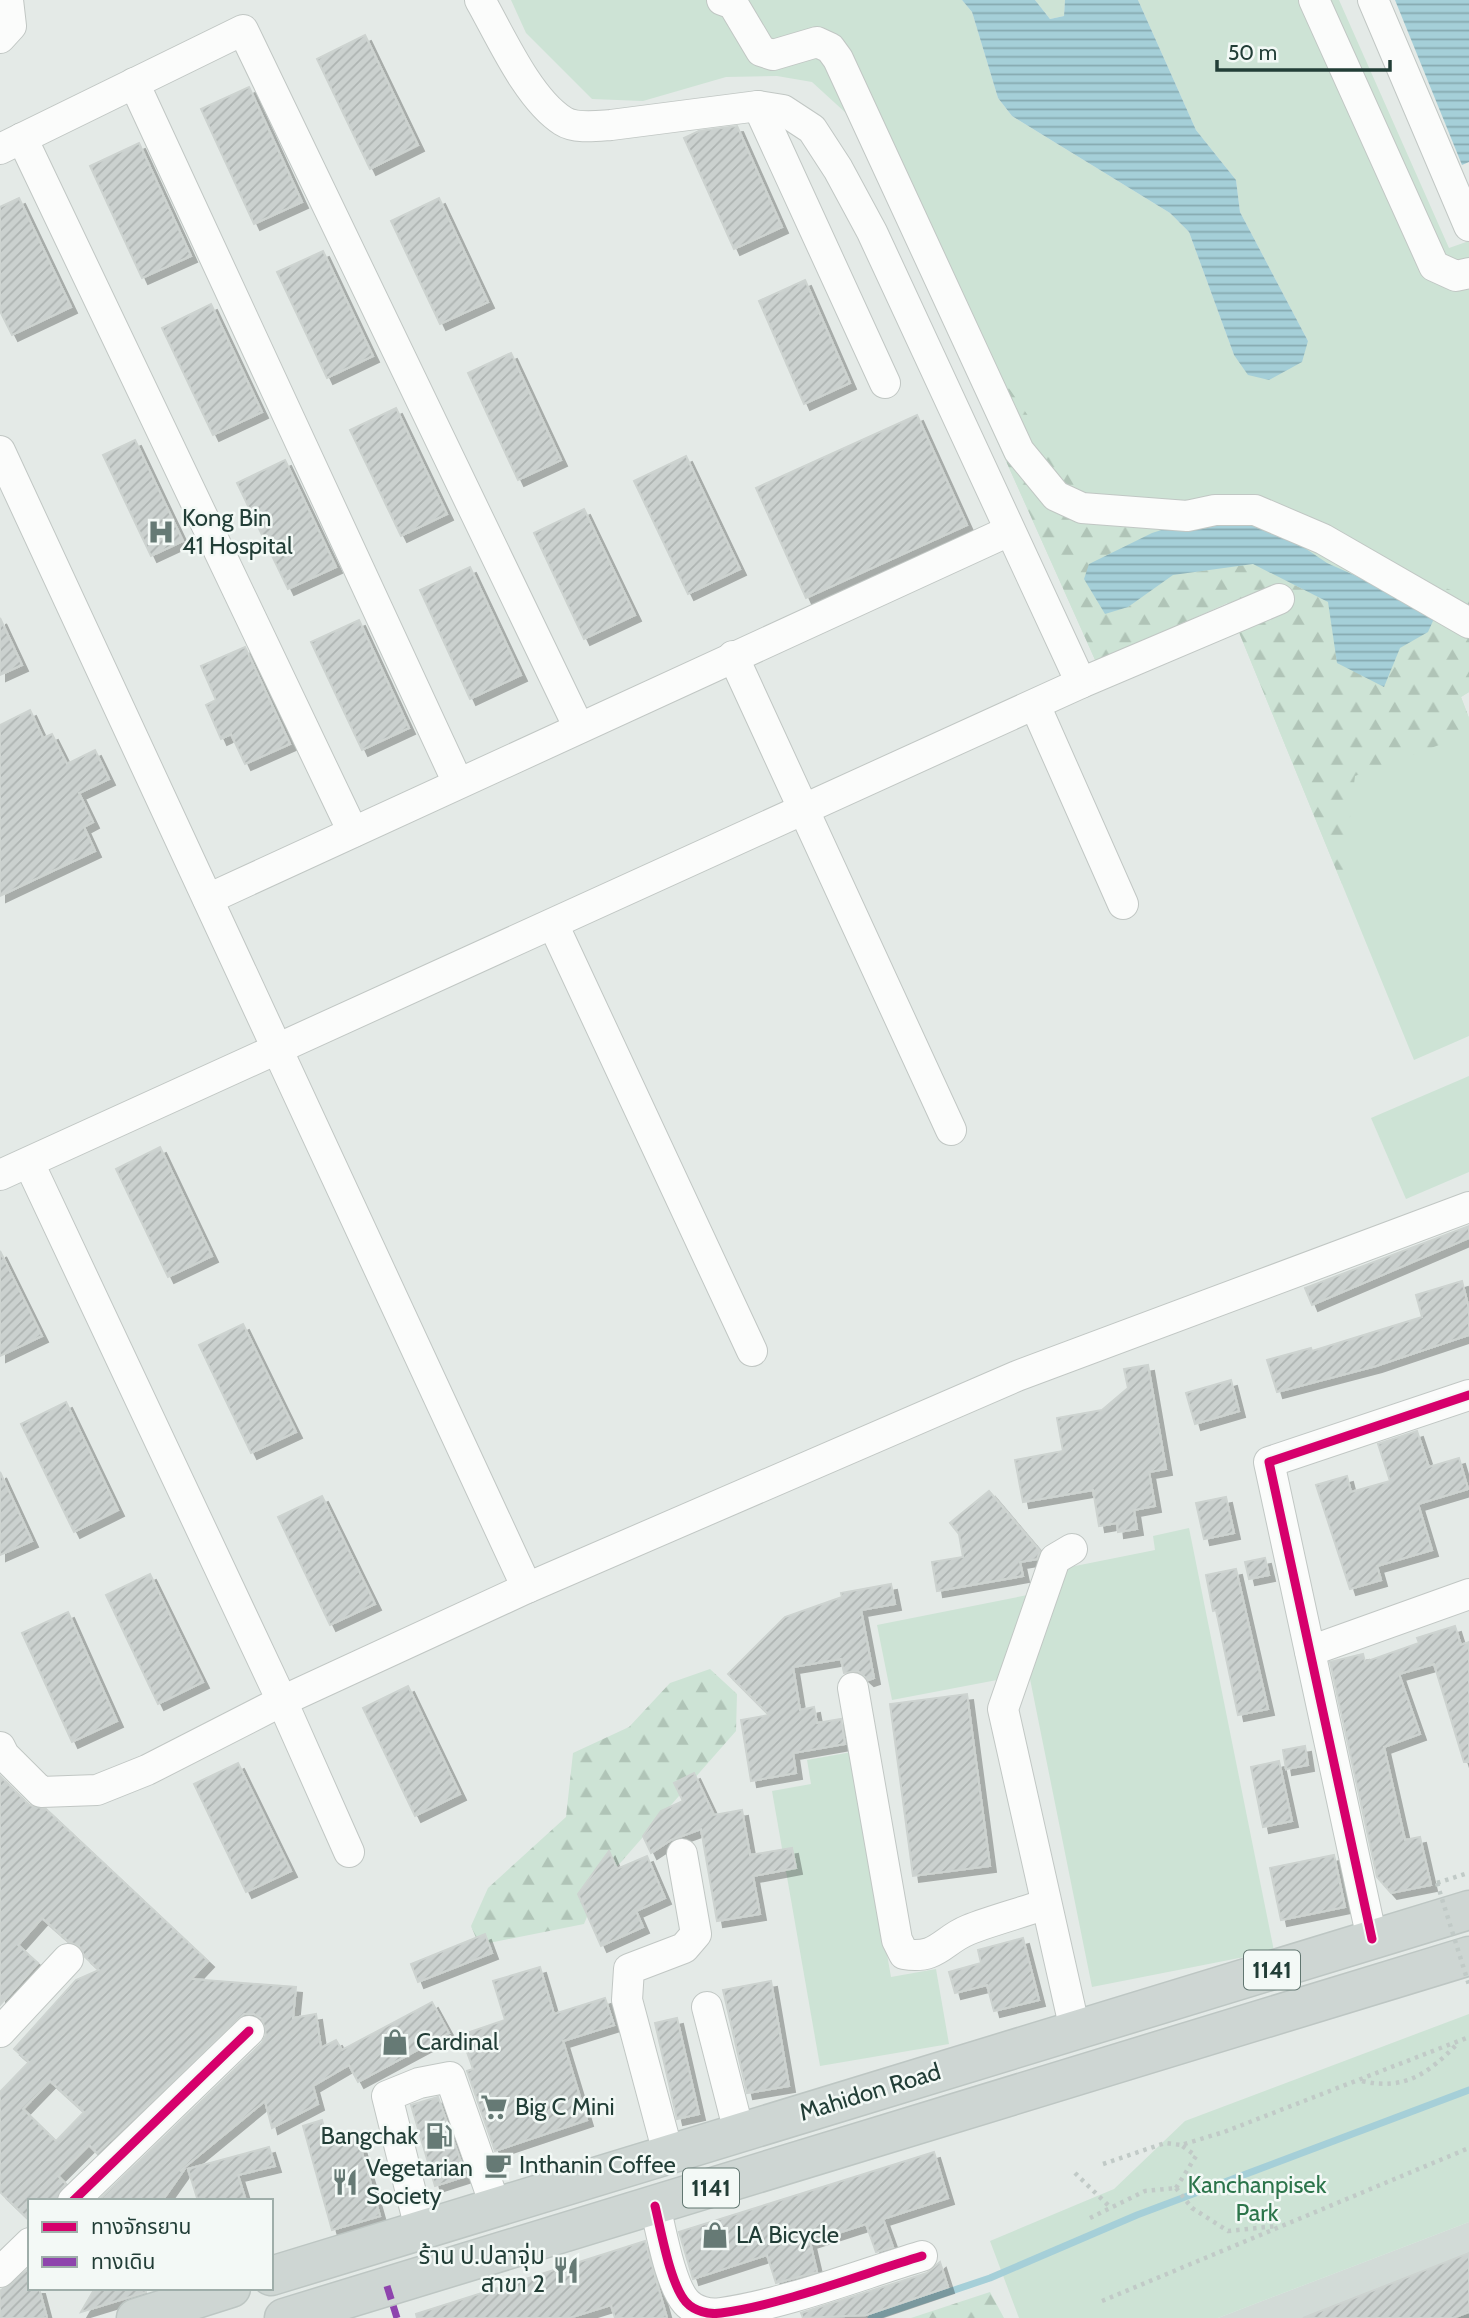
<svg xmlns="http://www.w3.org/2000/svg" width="1469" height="2318" viewBox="0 0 1469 2318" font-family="Cabin,'Noto Sans Thai',sans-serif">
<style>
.built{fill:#d2dbd7}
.green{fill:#cde3d5}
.forest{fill:url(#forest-firs)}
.water{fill:url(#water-rules)}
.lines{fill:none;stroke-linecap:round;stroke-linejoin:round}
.stream{stroke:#a5cfd8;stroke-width:7}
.building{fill:url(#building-hatch);stroke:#cdd3d0;stroke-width:2;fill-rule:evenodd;filter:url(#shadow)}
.minor-casing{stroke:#c1c7c4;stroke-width:32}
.major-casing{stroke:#bdc6c3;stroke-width:41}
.path{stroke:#c1cac7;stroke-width:4.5;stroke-dasharray:3.5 5;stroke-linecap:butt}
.minor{stroke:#fbfcfb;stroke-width:30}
.major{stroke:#ced6d3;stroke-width:38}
.path-bridge{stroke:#c1cac7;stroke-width:4.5;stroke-dasharray:3.5 5;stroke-linecap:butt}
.quiet{stroke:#8e44ad;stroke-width:7;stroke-dasharray:14 7;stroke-linecap:butt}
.cycleway-casing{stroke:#f3f9f6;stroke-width:13}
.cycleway{stroke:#d6006c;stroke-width:9}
.labels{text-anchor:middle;stroke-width:5;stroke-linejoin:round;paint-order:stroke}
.shield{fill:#f3f9f6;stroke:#617670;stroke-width:2}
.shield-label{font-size:23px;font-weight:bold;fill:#223e37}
.poi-label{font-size:24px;fill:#223e37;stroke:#f3f9f6;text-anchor:start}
.street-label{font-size:24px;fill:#223e37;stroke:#f3f9f6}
.park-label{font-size:24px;fill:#2c754b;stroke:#f3f9f6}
</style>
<defs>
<pattern id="forest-firs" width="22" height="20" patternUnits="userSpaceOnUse" patternTransform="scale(1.75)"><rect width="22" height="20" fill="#cde3d5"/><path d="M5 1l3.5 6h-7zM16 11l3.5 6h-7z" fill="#b0c4b7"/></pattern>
<pattern id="water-rules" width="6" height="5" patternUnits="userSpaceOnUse" patternTransform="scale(1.75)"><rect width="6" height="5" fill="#a5cfd8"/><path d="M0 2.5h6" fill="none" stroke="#86a9b0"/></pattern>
<pattern id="building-hatch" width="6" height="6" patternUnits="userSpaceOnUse" patternTransform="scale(1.75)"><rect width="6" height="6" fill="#cbd1cf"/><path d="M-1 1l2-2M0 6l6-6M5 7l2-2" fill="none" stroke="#aeb4b2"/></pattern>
<filter id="shadow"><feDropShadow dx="6" dy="6" stdDeviation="0" flood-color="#0004"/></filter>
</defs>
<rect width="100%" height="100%" fill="#e4eae7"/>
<polygon class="built" points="1469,2222 1469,2318 1218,2318"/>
<g class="green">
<polygon points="511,0 962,0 972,12 998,98 1012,116 1170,213 1189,232 1234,355 1308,341 1240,212 1236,180 1196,130 1138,0 1339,0 1449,248 1469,241 1469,692 1461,697 1469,718 1469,1036 1414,1060 1227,603 1096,662 870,157 847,114 812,82 777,76 726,77 643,101 592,99 526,33"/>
<polygon points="1035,0 1065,0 1064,16 1050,19"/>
<polygon points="1469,1076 1469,1172 1406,1199 1371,1118"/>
<polygon points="1189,1528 1274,1951 1092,1987 1029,1674 892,1700 877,1625 1038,1593 1035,1574 1155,1550 1153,1536"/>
<polygon points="852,1752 891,1977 936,1969 949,2044 820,2066 772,1791 811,1784 807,1760"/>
<polygon points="1469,2014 1469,2222 1218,2318 1019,2318 990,2241 1114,2189 1185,2121"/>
</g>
<g class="forest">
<polygon points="870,157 994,367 1090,504 1152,533 1089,564 1128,607 1173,575 1253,564 1328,602 1337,663 1400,648 1428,632 1367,558 1469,597 1469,692 1461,697 1469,718 1469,734 1355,776 1342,884 1227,603 1096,662"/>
<polygon points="710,1669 737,1694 736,1731 600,1886 584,1924 479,1945 471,1926 488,1888 566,1817 573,1753 629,1727 670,1683"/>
<polygon points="990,2292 1004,2318 911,2318"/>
</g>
<g class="water">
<polygon points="962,0 1035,0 1050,19 1064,16 1065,0 1138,0 1196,130 1236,180 1240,212 1308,341 1302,362 1269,380 1248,375 1234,355 1189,232 1170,213 1012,116 998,98 972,12"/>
<polygon points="1395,0 1469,0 1469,162 1462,165"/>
<polygon points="1209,515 1278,530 1327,563 1437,612 1428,632 1400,648 1384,687 1337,663 1328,602 1253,564 1173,575 1128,607 1105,614 1084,579 1089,564 1152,533"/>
</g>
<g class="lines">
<polyline class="stream" points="871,2318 990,2278 1137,2215 1469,2090"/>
</g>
<g class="building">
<polygon points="365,35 418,145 370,169 317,59"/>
<polygon points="249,87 302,202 254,224 201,109"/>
<polygon points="737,126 782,227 734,249 684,138 699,131"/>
<polygon points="139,143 191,256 142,278 90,166"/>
<polygon points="19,198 71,307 12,335 0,311 0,207"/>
<polygon points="439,198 488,302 440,324 391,221"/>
<polygon points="323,251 373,356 327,378 277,272"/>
<polygon points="805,280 850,383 804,404 759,301"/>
<polygon points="211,304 262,412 213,435 162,328"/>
<polygon points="511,353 561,460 518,480 468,373"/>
<polygon points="396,408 447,514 401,536 350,430"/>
<polygon points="917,415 967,525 806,598 756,488"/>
<polygon points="135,440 183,541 151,556 103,455"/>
<polygon points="686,456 740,569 688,594 634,481"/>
<polygon points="285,460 336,567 288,589 237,483"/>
<polygon points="584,509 635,615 584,639 534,533"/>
<polygon points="470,567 521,675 470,699 420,590"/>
<polygon points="0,618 22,665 0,675"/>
<polygon points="359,620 409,728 362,750 311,642"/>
<polygon points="245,647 290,744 245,764 231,734 221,739 206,705 216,700 201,666"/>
<polygon points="30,710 43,738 52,734 67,764 95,750 109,779 79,793 93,822 84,827 95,851 0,896 0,725"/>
<polygon points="160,1147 212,1256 168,1277 116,1169"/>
<polygon points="1469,1226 1469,1238 1312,1305 1305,1288"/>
<polygon points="0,1251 42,1336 0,1356"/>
<polygon points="1462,1281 1469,1309 1469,1335 1376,1366 1277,1392 1267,1360 1311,1348 1312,1351 1422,1317 1416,1295"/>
<polygon points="243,1324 296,1432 251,1453 199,1345"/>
<polygon points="1148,1365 1166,1469 1149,1472 1155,1506 1134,1510 1137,1529 1118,1532 1117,1523 1099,1526 1093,1490 1023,1502 1015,1460 1063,1451 1057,1418 1102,1410 1128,1388 1124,1369"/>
<polygon points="1231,1380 1239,1411 1195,1424 1186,1393"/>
<polygon points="66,1402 118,1510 74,1532 21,1424"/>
<polygon points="1417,1431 1429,1467 1459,1458 1468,1489 1418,1504 1432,1550 1377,1566 1381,1580 1350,1589 1316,1485 1347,1476 1351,1492 1390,1481 1378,1444"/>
<polygon points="0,1472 32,1541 0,1555"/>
<polygon points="989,1491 1040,1551 1037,1559 1020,1562 1023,1576 937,1591 932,1562 963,1557 959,1534 950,1523"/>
<polygon points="322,1496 375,1604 330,1625 278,1517"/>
<polygon points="1226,1497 1234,1533 1204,1539 1196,1503"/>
<polygon points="1265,1558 1269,1575 1249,1579 1245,1562"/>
<polygon points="1236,1569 1268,1709 1238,1715 1216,1610 1213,1611 1206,1575"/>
<polygon points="150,1574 203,1682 158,1704 106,1595"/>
<polygon points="891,1584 895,1604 861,1610 874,1678 868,1680 858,1671 844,1673 841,1659 793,1667 800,1710 814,1707 817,1723 841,1719 845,1744 793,1753 796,1773 751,1781 741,1720 769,1715 728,1674 785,1617 842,1597 841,1593"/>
<polygon points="68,1612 117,1721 72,1742 22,1633"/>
<polygon points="1455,1626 1461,1645 1469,1642 1469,1762 1464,1762 1434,1664 1399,1674 1420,1734 1384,1747 1405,1840 1420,1837 1431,1885 1391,1893 1377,1877 1330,1662 1363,1654 1365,1662 1419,1643 1417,1638"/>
<polygon points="408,1686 460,1794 415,1816 363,1708"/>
<polygon points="967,1694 990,1866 913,1876 890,1704"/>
<polygon points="1305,1746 1308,1765 1286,1769 1283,1750"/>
<polygon points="1279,1761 1292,1821 1263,1827 1251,1767"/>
<polygon points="238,1763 291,1871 246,1892 194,1784"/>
<polygon points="694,1773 714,1815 742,1810 750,1855 792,1848 796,1868 753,1876 760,1914 717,1921 701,1829 671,1840 651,1853 643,1836 661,1811 683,1801 674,1783"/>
<path d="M0,1776l29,29 17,4 162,152 -17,18 105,8 -3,31 23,-4 5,34 15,-8 6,10 90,-48 17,31 -91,49 -9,-17 -36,21 5,18 -46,24 -7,-27 -85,70 4,-1 -22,31h-64l164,-158 4,-8 -4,-16 -8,-5h-10l-147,139 -8,-8 -31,31 8,8 -10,17h-26v20l-30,-29v-100l29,-30 -15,-13 62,-69 23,-10 -14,-13 -6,-11 -10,-4 -27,-24 -24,27 20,18 -38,42zM50,2081l34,31 -28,29 -33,-32z"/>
<polygon points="609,1851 617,1869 647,1856 665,1898 636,1911 643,1927 601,1946 578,1894"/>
<polygon points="1334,1855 1345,1907 1281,1920 1270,1868"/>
<polygon points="485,1934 492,1953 418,1982 411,1964"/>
<polygon points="1023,1938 1039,2000 994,2011 987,1985 955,1993 949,1972 981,1963 978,1950"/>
<polygon points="540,1967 554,2014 605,1998 614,2025 563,2041 587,2120 495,2151 467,2071 473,2069 461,2035 505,2020 493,1981"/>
<polygon points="771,1981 789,2086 747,2093 723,1990"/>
<polygon points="677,2018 699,2114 677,2119 655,2023"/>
<polygon points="438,2097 466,2176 435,2186 411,2105"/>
<polygon points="322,2120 327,2139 356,2131 380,2216 332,2230 303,2126"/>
<polygon points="269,2147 275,2166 238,2175 246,2201 198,2201 188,2169"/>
<polygon points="934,2152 948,2198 883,2219 893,2247 876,2252 866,2224 810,2242 817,2272 776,2283 767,2255 693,2279 679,2232"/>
<polygon points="645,2241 667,2318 615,2318 611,2305 569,2318 417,2318 416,2314"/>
<polygon points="1469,2253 1469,2312 1453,2318 1303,2318"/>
<polygon points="940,2262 948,2287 866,2315 803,2318 801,2313 927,2273"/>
<polygon points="30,2268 30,2288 39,2288 47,2318 0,2318 0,2291"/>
<polygon points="95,2288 145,2288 146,2292 81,2312"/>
</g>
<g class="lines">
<defs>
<g id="minor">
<polyline points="722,0 733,4 761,51 773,55 817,42 830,48 838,59 1019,451 1056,496 1082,508 1187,516 1215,510 1255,510 1323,539 1469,623"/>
<polyline points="1314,0 1434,266 1456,276 1469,273"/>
<polyline points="1373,0 1469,226"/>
<polyline points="0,38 11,26 8,0"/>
<polyline points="134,83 458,783"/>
<polyline points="758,106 885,383"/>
<polyline points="22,138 353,832"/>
<polyline points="0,149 243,30 579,728"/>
<polyline points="0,451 527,1588"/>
<polyline points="733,656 951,1130"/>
<polyline points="1081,683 1279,599"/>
<polyline points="1035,705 1123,904"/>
<polyline points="208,899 1009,531"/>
<polyline points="553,924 752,1351"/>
<polyline points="29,1163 282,1701 349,1852"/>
<path d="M0,1175l1081,-492 -209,-451 -34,-63 -26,-40 -29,-19 -25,-4 -147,19c-14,1 -36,4 -48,-4 -35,-22 -63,-86 -83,-121"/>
<polyline points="1072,1549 1055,1559 1003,1709 1075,2030"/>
<polyline points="1310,1651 1469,1594"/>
<path d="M853,1688l44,252 7,14c33,6 39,-14 64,-24 25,-10 53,-17 78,-26"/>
<polyline points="0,1747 4,1755 41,1792 97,1790 147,1770 282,1701 527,1588 1017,1376 1469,1207"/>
<polyline points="1372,1939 1269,1462 1469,1395"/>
<polyline points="707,2007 739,2132"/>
<polyline points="0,2032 68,1959"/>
<polyline points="668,2153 627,2000 629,1969 684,1948 696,1934 682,1854"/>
<polyline points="73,2201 249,2031"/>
<path d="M655,2206c6,24 15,78 31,96 8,9 23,13 35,11 64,-9 138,-38 201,-57"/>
<polyline points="420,2229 387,2096 419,2083 450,2077 495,2205"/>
<polyline points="0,2272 30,2243"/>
</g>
<g id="major">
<polyline points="271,2276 1469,1910"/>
<polyline points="136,2318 231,2288"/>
<polyline points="284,2318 1469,1956"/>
</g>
</defs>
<use href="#minor" class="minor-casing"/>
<use href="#major" class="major-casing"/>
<g class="path">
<polyline points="1437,1883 1465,1874"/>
<path d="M1362,2081c43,10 67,-8 96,-38"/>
<polyline points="1103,2164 1165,2143 1181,2145"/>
<polyline points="1075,2173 1111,2208"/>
<polyline points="1176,2188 1196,2156 1181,2145 1224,2132 1469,2037"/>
<polyline points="1176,2188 1192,2208 1228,2231 1277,2226"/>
<polyline points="1090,2218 1145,2191 1176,2188"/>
<polyline points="1102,2301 1469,2148"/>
</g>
<use href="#minor" class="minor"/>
<use href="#major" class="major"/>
<polyline class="path-bridge" points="1437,1883 1469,1985"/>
<polyline class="quiet" points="387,2286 397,2318"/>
<defs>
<g id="cycleway">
<polyline points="1372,1939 1269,1462 1469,1395"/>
<polyline points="73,2201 249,2031"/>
<path d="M655,2206c6,24 15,78 31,96 8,9 23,13 35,11 64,-9 138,-38 201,-57"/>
</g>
</defs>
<use href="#cycleway" class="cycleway-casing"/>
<use href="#cycleway" class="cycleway"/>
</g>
<defs>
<symbol id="hospital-bare" viewBox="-9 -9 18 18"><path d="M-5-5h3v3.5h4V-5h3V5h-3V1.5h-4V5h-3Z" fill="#667a75" stroke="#f3f9f6" stroke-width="2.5" paint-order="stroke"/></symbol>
<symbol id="shop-bare" viewBox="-9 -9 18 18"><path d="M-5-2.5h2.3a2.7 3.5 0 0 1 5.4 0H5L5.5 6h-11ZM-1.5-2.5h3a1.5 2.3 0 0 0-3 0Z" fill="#667a75" stroke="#f3f9f6" stroke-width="2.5" paint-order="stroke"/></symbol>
<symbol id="supermarket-bare" viewBox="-9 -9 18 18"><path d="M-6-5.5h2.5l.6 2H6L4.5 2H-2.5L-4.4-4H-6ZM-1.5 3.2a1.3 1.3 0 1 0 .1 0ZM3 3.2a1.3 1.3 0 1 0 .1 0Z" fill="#667a75" stroke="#f3f9f6" stroke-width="2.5" paint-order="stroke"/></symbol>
<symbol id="fuel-bare" viewBox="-9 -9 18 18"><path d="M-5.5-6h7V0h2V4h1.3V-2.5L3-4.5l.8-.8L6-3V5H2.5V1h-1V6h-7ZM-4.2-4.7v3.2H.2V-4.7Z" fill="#667a75" stroke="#f3f9f6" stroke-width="2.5" paint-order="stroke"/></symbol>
<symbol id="cafe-bare" viewBox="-9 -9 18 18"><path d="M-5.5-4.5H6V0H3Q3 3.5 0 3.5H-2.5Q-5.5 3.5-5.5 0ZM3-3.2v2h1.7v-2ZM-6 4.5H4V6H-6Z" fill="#667a75" stroke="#f3f9f6" stroke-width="2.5" paint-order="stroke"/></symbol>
<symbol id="restaurant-bare" viewBox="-9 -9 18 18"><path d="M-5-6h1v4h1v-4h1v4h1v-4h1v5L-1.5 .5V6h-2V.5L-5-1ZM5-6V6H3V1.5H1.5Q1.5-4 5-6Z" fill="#667a75" stroke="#f3f9f6" stroke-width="2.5" paint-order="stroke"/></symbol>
</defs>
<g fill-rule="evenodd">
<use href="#hospital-bare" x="142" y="513" width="38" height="38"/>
<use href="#shop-bare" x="376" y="2023" width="38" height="38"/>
<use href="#supermarket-bare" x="475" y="2088" width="38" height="38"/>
<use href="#fuel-bare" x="420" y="2117" width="38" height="38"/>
<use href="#cafe-bare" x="479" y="2146" width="38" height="38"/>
<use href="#restaurant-bare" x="326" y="2163" width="38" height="38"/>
<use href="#shop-bare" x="696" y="2216" width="38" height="38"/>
<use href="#restaurant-bare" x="547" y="2251" width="38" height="38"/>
</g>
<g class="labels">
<g class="shield">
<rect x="1244" y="1950.5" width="56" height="39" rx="5"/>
<rect x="683" y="2168.5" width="56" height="39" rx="5"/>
</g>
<g class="shield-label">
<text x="1272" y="1978">1141</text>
<text x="711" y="2196">1141</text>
</g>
<g class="poi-label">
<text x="182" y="526">Kong Bin<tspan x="182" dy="28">41 Hospital</tspan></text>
<text x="416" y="2050">Cardinal</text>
<text x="515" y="2115">Big C Mini</text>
<text x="418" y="2144" text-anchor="end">Bangchak</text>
<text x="519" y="2173">Inthanin Coffee</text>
<text x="366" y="2176">Vegetarian<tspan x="366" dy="28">Society</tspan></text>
<text x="736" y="2243">LA Bicycle</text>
<text x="545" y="2264" text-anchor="end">ร้าน ป.ปลาจุ่ม<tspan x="545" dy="28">สาขา 2</tspan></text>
</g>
<g class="street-label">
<text transform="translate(870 2092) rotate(-17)" y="8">Mahidon Road</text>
</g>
<g class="park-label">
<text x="1257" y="2193">Kanchanpisek<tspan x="1257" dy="28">Park</tspan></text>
</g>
</g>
<rect x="28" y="2199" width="245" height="91" fill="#f3f9f6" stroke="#9faeaa" stroke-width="2"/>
<rect x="42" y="2222" width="35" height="10" fill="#d6006c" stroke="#9faeaa" stroke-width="2"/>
<text x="91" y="2234" font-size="21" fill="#223e37">ทางจักรยาน</text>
<rect x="42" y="2257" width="35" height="10" fill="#8e44ad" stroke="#9faeaa" stroke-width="2"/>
<text x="91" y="2269" font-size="21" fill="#223e37">ทางเดิน</text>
<path d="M1217 60v10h173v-10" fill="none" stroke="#223e37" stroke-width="3.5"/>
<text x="1228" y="60" font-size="21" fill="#223e37" stroke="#f3f9f6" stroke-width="5" paint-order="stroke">50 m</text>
</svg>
